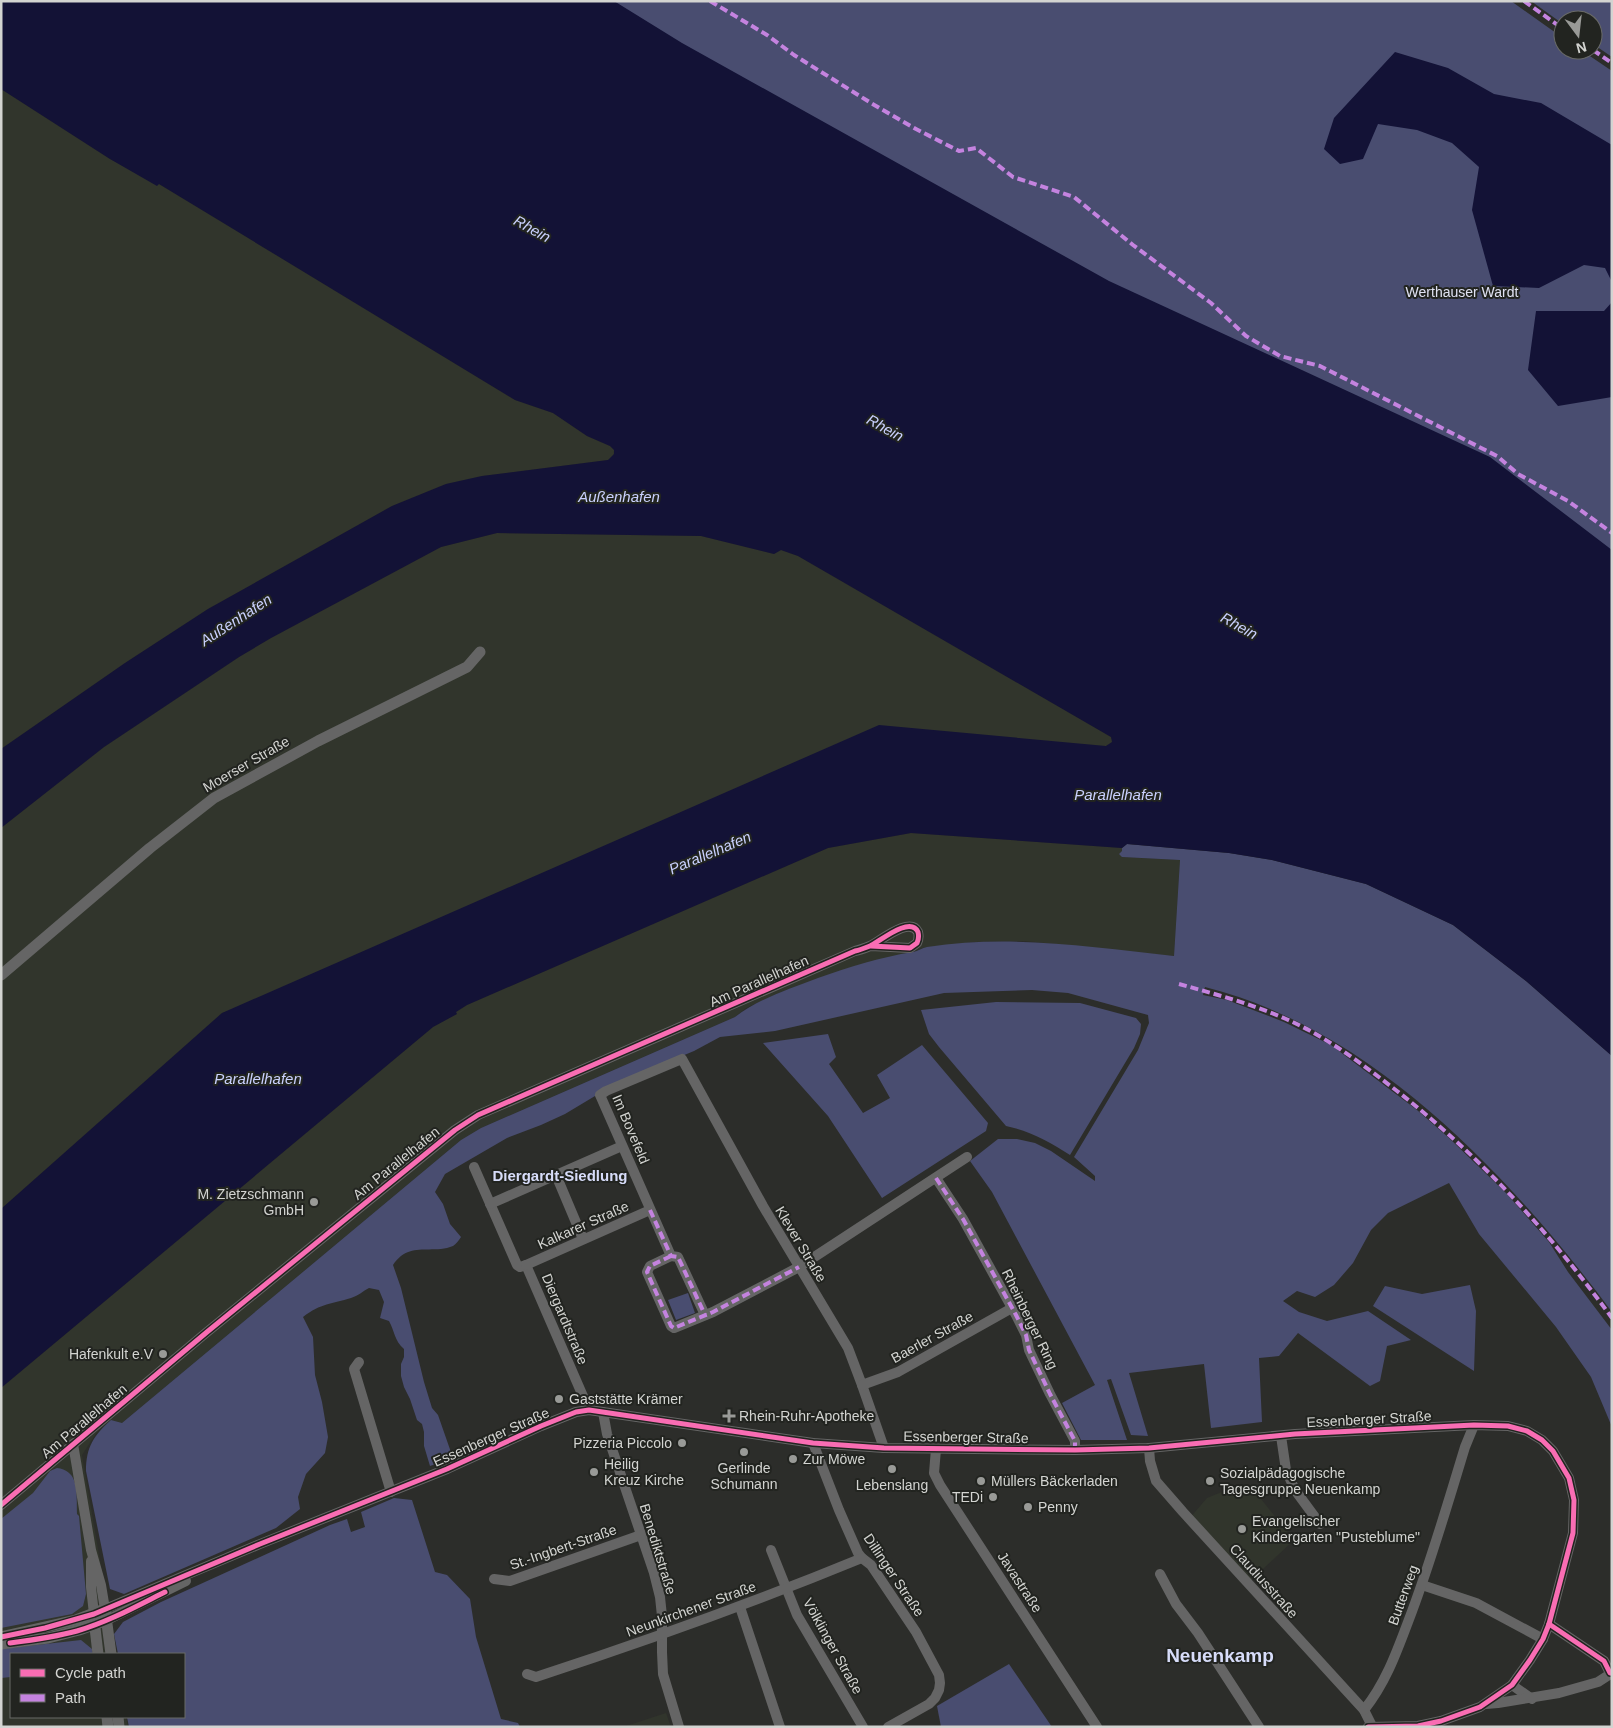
<svg xmlns="http://www.w3.org/2000/svg" width="1613" height="1728" viewBox="0 0 1613 1728" font-family="Helvetica,sans-serif">
<style>
.built{fill:#31352c}
.green{fill:#494d70}
.water{fill:#131236}
.lines{fill:none;stroke-linecap:round;stroke-linejoin:round}
.minor{stroke:#656565;stroke-width:10}
.tertiary{stroke:#656565;stroke-width:11}
.quiet{stroke:#c483df;stroke-width:4;stroke-dasharray:8 4;stroke-linecap:butt}
.cycleway-casing{stroke:#222420;stroke-width:8}
.cycleway{stroke:#f96db3;stroke-width:5}
.poi-dot{fill:#999a97;stroke:#222420;stroke-width:2}
.labels{text-anchor:middle;stroke-width:4;stroke-linejoin:round;paint-order:stroke}
.park-label{font-size:14px;fill:#e0e2f2;stroke:#222420}
.street-label{font-size:14px;fill:#d3d4d1;stroke:#222420}
.poi-label{font-size:14px;fill:#d3d4d1;stroke:#222420;text-anchor:start}
.water-label{font-size:15px;font-style:italic;fill:#cad1fe;stroke:#222420}
.neighbourhood-label{font-size:15px;font-weight:bold;fill:#d7dcf9;stroke:#222420}
.district-label{font-size:19px;font-weight:bold;fill:#d7dcf9;stroke:#222420}
</style>
<rect width="100%" height="100%" fill="#2c2d2a"/>
<g class="built">
<polygon points="1,89 110,159 159,184 515,400 553,413 587,436 610,446 614,450 613,457 608,460 482,476 446,484 392,506 208,609 125,663 1,749"/>
<polygon points="497,533 701,536 774,554 781,550 798,556 1111,737 1113,742 1106,746 222,1013 1,1209 1,828 104,747 239,657 271,638 441,547"/>
<polygon points="911,833 1122,848 1122,857 1180,860 1174,956 1025,941 975,942 923,948 912,952 859,965 786,990 746,1008 735,1017 481,1128 461,1140 122,1423 111,1420 97,1432 82,1455 116,1654 11,1654 11,1717 126,1717 128,1727 1,1727 1,1388 433,1027 456,1014 456,1012 467,1005 828,848"/>
<polygon points="1229,1489 1253,1489 1294,1540 1248,1583 1189,1519 1207,1498"/>
<polygon points="666,1713 671,1727 623,1727"/>
</g>
<g class="green">
<polygon points="601,1 1511,1 1563,38 1563,50 1581,50 1612,71 1612,566 1089,279"/>
<polygon points="1531,1 1612,1 1612,57 1593,44 1593,20 1563,20 1563,24"/>
<path d="M1127,844l102,9 43,7 94,24 87,41 73,56 86,75v256c-100,-134 -239,-283 -407,-325l-2,8 24,5 57,22 47,23 86,65 32,28 57,55 43,49 19,30 44,58v97l-21,-50 -35,-50 -77,-93 -30,-51 -61,30 -17,17 -18,33 -19,22 -19,12 -18,-6 -14,10 16,11 28,9 41,-10 43,29 -24,6 -7,35 -10,5 -72,-53 -19,23 -20,2 3,64 -51,6 -7,-64 -75,9 19,63 -17,-1 -20,-56 -4,1 20,60h-46l-19,-37 33,-18 -103,-193 -22,-31 28,-22h19l18,4 16,8 44,30v-5l-21,-19 64,-107 11,-27 -1,-8 -80,-22 -36,-3 -88,3 -169,38 -55,6 -26,14 -96,40 -3,5 -30,18 -24,11 -34,13 -62,36 -10,18 8,12 7,20 11,13c-2,3 -5,7 -8,9 -21,9 -44,-6 -60,19l8,23 23,94 8,26 6,7 15,43 -23,8 -6,-20v-14l-2,-8 -5,-4 -7,-21 -6,-12 -3,-11v-12l3,-7v-8c-10,-9 -9,-17 -15,-28l-9,-3 4,-16 -5,-12 -10,-2c-6,3 -11,8 -18,10 -19,6 -30,5 -48,19l10,20 2,38 7,27 6,35 -3,16 -19,21 -8,23 2,12 -24,19 -152,66 -14,-5 -24,-118c0,-24 8,-36 25,-51l11,3 339,-283 20,-12 254,-111c24,-19 55,-28 83,-39 31,-11 63,-21 95,-26 5,-1 9,-4 14,-5 83,-13 165,0 247,9l6,-96 -58,-3 -3,-3 3,-3v-3z"/>
<path d="M996,1002l84,1 56,15 5,6 -1,10 -6,14 -64,107c-20,-13 -40,-24 -64,-29l-67,-79 -10,-13 -8,-24z"/>
<polygon points="828,1034 836,1057 829,1064 863,1113 890,1098 877,1075 922,1045 988,1123 986,1131 882,1198 828,1116 763,1043"/>
<polygon points="1470,1285 1476,1311 1474,1371 1373,1306 1385,1286 1422,1294"/>
<polygon points="688,1293 695,1313 676,1320 668,1300"/>
<path d="M57,1468c24,3 19,28 20,46l2,2 7,78 -3,12 -11,8 -71,14v-109l32,-26 17,-22z"/>
<polygon points="394,1498 412,1500 435,1572 447,1575 470,1599 476,1637 501,1719 518,1723 520,1727 129,1727 127,1717 184,1717 184,1654 118,1654 114,1634 123,1622 161,1602 330,1525 347,1519 351,1532 365,1527 361,1512"/>
<polygon points="81,1640 92,1649 93,1654 11,1654 11,1677 1,1678 1,1649"/>
<polygon points="1009,1664 1052,1727 941,1727 937,1706"/>
</g>
<g class="water">
<polygon points="1,1 614,1 682,43 1109,281 1490,457 1612,550 1612,1056 1526,981 1453,925 1366,884 1272,860 1229,853 1127,844 1122,848 911,833 828,848 467,1005 456,1012 457,1014 433,1027 1,1388 1,1209 222,1013 879,725 1106,746 1112,742 1111,737 798,556 781,550 774,554 701,536 497,533 441,547 271,638 239,657 104,747 1,828 1,749 125,663 208,609 392,506 446,484 482,476 608,460 614,454 614,450 610,446 587,436 553,413 515,400 159,184 157,186 110,159 1,89"/>
<polygon points="1395,52 1448,68 1494,94 1541,103 1612,145 1612,282 1605,268 1584,265 1539,288 1493,286 1472,210 1479,167 1452,143 1417,130 1378,124 1363,159 1340,164 1324,149 1334,118"/>
<polygon points="1612,302 1612,397 1558,406 1528,370 1536,311 1604,311"/>
</g>
<g class="lines">
<g class="minor">
<polyline points="474,1167 517,1265 520,1267 526,1265 589,1410"/>
<polyline points="556,1175 583,1239"/>
<polyline points="936,1178 963,1219 1016,1315 1026,1335 1029,1350 1050,1394 1075,1441 1075,1450"/>
<polyline points="490,1204 622,1146"/>
<polyline points="671,1256 650,1266 647,1272 671,1326 674,1328 713,1312 799,1267 967,1157"/>
<polyline points="526,1265 650,1210"/>
<polyline points="705,1315 678,1257 671,1256 600,1095 606,1091 682,1059 763,1206 848,1348 862,1385 884,1448"/>
<polyline points="359,1362 354,1369 391,1492"/>
<polyline points="862,1385 898,1372 1012,1308"/>
<polyline points="603,1412 607,1434 654,1573 660,1597 662,1616 662,1652 663,1674 679,1727"/>
<polyline points="1281,1436 1286,1470 1295,1490 1320,1524"/>
<polyline points="813,1443 839,1510 858,1553 862,1558 871,1565 916,1632 939,1675 940,1683 939,1690 935,1698 929,1704 888,1727"/>
<polyline points="73,1444 91,1550 101,1585 105,1609 260,1544 447,1469 541,1426 576,1412 589,1410 813,1443 884,1448 1075,1450 1149,1448 1295,1434 1474,1425 1508,1426 1527,1431 1542,1440 1553,1451 1569,1478 1574,1500 1573,1533 1549,1624 1543,1639 1530,1660 1512,1685 1480,1707 1441,1721 1418,1726 1368,1727"/>
<polyline points="1149,1448 1150,1461 1156,1481 1183,1512 1364,1710 1372,1726"/>
<polyline points="936,1449 934,1473 940,1485 1097,1727"/>
<path d="M1,1505l206,-173 248,-202 23,-15 377,-164c5,-1 10,-3 15,-5 8,-3 40,-31 48,-14 1,4 1,7 -1,11l-7,5 -39,-2"/>
<polyline points="771,1550 797,1615 863,1727"/>
<polyline points="91,1561 91,1587 94,1614"/>
<polyline points="1160,1574 1176,1604 1198,1633 1259,1727"/>
<polyline points="494,1579 510,1581 641,1535"/>
<polyline points="1422,1585 1476,1603 1543,1639"/>
<polyline points="740,1607 780,1727"/>
<polyline points="107,1620 186,1581"/>
<polyline points="1549,1624 1604,1661 1610,1673"/>
<path d="M527,1674l9,3c110,-36 219,-75 326,-119"/>
<polyline points="1512,1685 1532,1699"/>
<polyline points="1486,1704 1498,1703 1559,1693 1598,1682 1612,1673"/>
<path d="M1364,1710c21,-26 32,-56 44,-88 22,-57 39,-116 57,-175l9,-22"/>
</g>
<g class="tertiary">
<polyline points="1,975 150,848 214,798 318,741 467,667 480,652"/>
<polyline points="94,1619 98,1654"/>
<polyline points="1,1637 76,1620 105,1609 111,1654"/>
<polyline points="1,1644 48,1638 79,1630 107,1620"/>
<polyline points="107,1717 108,1727"/>
<polyline points="118,1717 119,1727"/>
</g>
<g class="quiet">
<polyline points="710,1 767,35 794,55 871,103 916,129 959,151 976,148 1013,177 1074,197 1133,245 1211,303 1246,336 1280,356 1320,366 1497,456 1518,474 1568,501 1612,533"/>
<polyline points="1524,1 1563,29"/>
<polyline points="1593,50 1612,63"/>
<path d="M1179,984c36,10 73,20 107,35 41,18 76,45 111,72 83,65 153,142 215,227"/>
<polyline points="936,1178 963,1219 1016,1315 1026,1335 1029,1350 1050,1394 1075,1441 1075,1450"/>
<polyline points="650,1210 671,1256 678,1257 705,1315"/>
<polyline points="671,1256 650,1266 647,1272 671,1326 674,1328 713,1312 799,1267"/>
</g>
<defs>
<g id="cycleway">
<path d="M1,1505l206,-173 248,-202 23,-15 377,-164c5,-1 10,-3 15,-5 8,-3 40,-31 48,-14 1,4 1,7 -1,11l-7,5 -39,-2"/>
<polyline points="1549,1624 1604,1661 1610,1673 1612,1673"/>
<polyline points="1,1637 45,1628 94,1614 260,1544 447,1469 541,1426 576,1412 589,1410 813,1443 884,1448 1075,1450 1149,1448 1295,1434 1474,1425 1508,1426 1527,1431 1542,1440 1553,1451 1569,1478 1574,1500 1573,1533 1549,1624 1543,1639 1530,1660 1512,1685 1480,1707 1441,1721 1418,1726 1368,1727"/>
<path d="M10,1643c23,-3 45,-6 67,-12 31,-9 60,-25 88,-39"/>
</g>
</defs>
<use href="#cycleway" class="cycleway-casing"/>
<use href="#cycleway" class="cycleway"/>
</g>
<g class="poi-dot">
<circle cx="314" cy="1202" r="5"/>
<circle cx="163" cy="1354" r="5"/>
<circle cx="559" cy="1399" r="5"/>
<path d="M726.5 1408.5h5v5h5v5h-5v5h-5v-5h-5v-5h5z"/>
<circle cx="682" cy="1443" r="5"/>
<circle cx="744" cy="1452" r="5"/>
<circle cx="793" cy="1459" r="5"/>
<circle cx="892" cy="1469" r="5"/>
<circle cx="594" cy="1472" r="5"/>
<circle cx="981" cy="1481" r="5"/>
<circle cx="1210" cy="1481" r="5"/>
<circle cx="993" cy="1497" r="5"/>
<circle cx="1028" cy="1507" r="5"/>
<circle cx="1242" cy="1529" r="5"/>
</g>
<g class="labels">
<g class="park-label">
<text x="1462" y="297">Werthauser Wardt</text>
</g>
<g class="street-label">
<text transform="translate(246 764) rotate(-30)" y="5">Moerser Straße</text>
<text transform="translate(759 981) rotate(-24)" y="5">Am Parallelhafen</text>
<text transform="translate(631 1129) rotate(67)" y="5">Im Bovefeld</text>
<text transform="translate(396 1163) rotate(-39)" y="5">Am Parallelhafen</text>
<text transform="translate(583 1225) rotate(-24)" y="5">Kalkarer Straße</text>
<text transform="translate(801 1244) rotate(59)" y="5">Klever Straße</text>
<text transform="translate(565 1319) rotate(67)" y="5">Diergardtstraße</text>
<text transform="translate(1030 1319) rotate(64)" y="5">Rheinberger Ring</text>
<text transform="translate(932 1337) rotate(-29)" y="5">Baerler Straße</text>
<text transform="translate(1369 1419) rotate(-3)" y="5">Essenberger Straße</text>
<text transform="translate(84 1421) rotate(-40)" y="5">Am Parallelhafen</text>
<text transform="translate(491 1437) rotate(-24)" y="5">Essenberger Straße</text>
<text transform="translate(966 1437) rotate(1)" y="5">Essenberger Straße</text>
<text transform="translate(563 1547) rotate(-19)" y="5">St.-Ingbert-Straße</text>
<text transform="translate(658 1549) rotate(73)" y="5">Benediktstraße</text>
<text transform="translate(894 1575) rotate(56)" y="5">Dillinger Straße</text>
<text transform="translate(1264 1581) rotate(48)" y="5">Claudiusstraße</text>
<text transform="translate(1020 1582) rotate(57)" y="5">Javastraße</text>
<text transform="translate(1403 1595) rotate(-70)" y="5">Butterweg</text>
<text transform="translate(691 1609) rotate(-20)" y="5">Neunkirchener Straße</text>
<text transform="translate(833 1646) rotate(61)" y="5">Völklinger Straße</text>
</g>
<g class="poi-label">
<text x="304" y="1199" text-anchor="end">M. Zietzschmann<tspan x="304" dy="16">GmbH</tspan></text>
<text x="153" y="1359" text-anchor="end">Hafenkult e.V</text>
<text x="569" y="1404">Gaststätte Krämer</text>
<text x="739" y="1421">Rhein-Ruhr-Apotheke</text>
<text x="672" y="1448" text-anchor="end">Pizzeria Piccolo</text>
<text x="803" y="1464">Zur Möwe</text>
<text x="604" y="1469">Heilig<tspan x="604" dy="16">Kreuz Kirche</tspan></text>
<text x="744" y="1473" text-anchor="middle">Gerlinde<tspan x="744" dy="16">Schumann</tspan></text>
<text x="1220" y="1478">Sozialpädagogische<tspan x="1220" dy="16">Tagesgruppe Neuenkamp</tspan></text>
<text x="991" y="1486">Müllers Bäckerladen</text>
<text x="892" y="1490" text-anchor="middle">Lebenslang</text>
<text x="983" y="1502" text-anchor="end">TEDi</text>
<text x="1038" y="1512">Penny</text>
<text x="1252" y="1526">Evangelischer<tspan x="1252" dy="16">Kindergarten "Pusteblume"</tspan></text>
</g>
<g class="water-label">
<text transform="translate(532 229) rotate(29)" y="5">Rhein</text>
<text transform="translate(885 428) rotate(29)" y="5">Rhein</text>
<text x="619" y="502">Außenhafen</text>
<text transform="translate(236 620) rotate(-33)" y="5">Außenhafen</text>
<text transform="translate(1239 626) rotate(29)" y="5">Rhein</text>
<text x="1118" y="800">Parallelhafen</text>
<text transform="translate(710 853) rotate(-23)" y="5">Parallelhafen</text>
<text x="258" y="1084">Parallelhafen</text>
</g>
<g class="neighbourhood-label">
<text x="560" y="1181">Diergardt-Siedlung</text>
</g>
<g class="district-label">
<text x="1220" y="1662">Neuenkamp</text>
</g>
</g>
<rect width="1613" height="1728" fill="none" stroke="#d3d4d1" stroke-width="5"/>
<rect x="10" y="1653" width="175" height="65" fill="#222420" stroke="#696a67"/>
<rect x="20" y="1669" width="25" height="8" fill="#f96db3" stroke="#696a67"/>
<text x="55" y="1678" font-size="15" fill="#d3d4d1">Cycle path</text>
<rect x="20" y="1694" width="25" height="8" fill="#c483df" stroke="#696a67"/>
<text x="55" y="1703" font-size="15" fill="#d3d4d1">Path</text>
<g transform="translate(1578 35) rotate(165)"><circle r="24" fill="#222420" stroke="#696a67"/>
<path d="M0-4L9 19L0 12L-9 19Z" fill="#999a97"/>
<text y="-8" font-size="14" font-weight="bold" text-anchor="middle" fill="#d3d4d1">N</text>
</g>
</svg>
